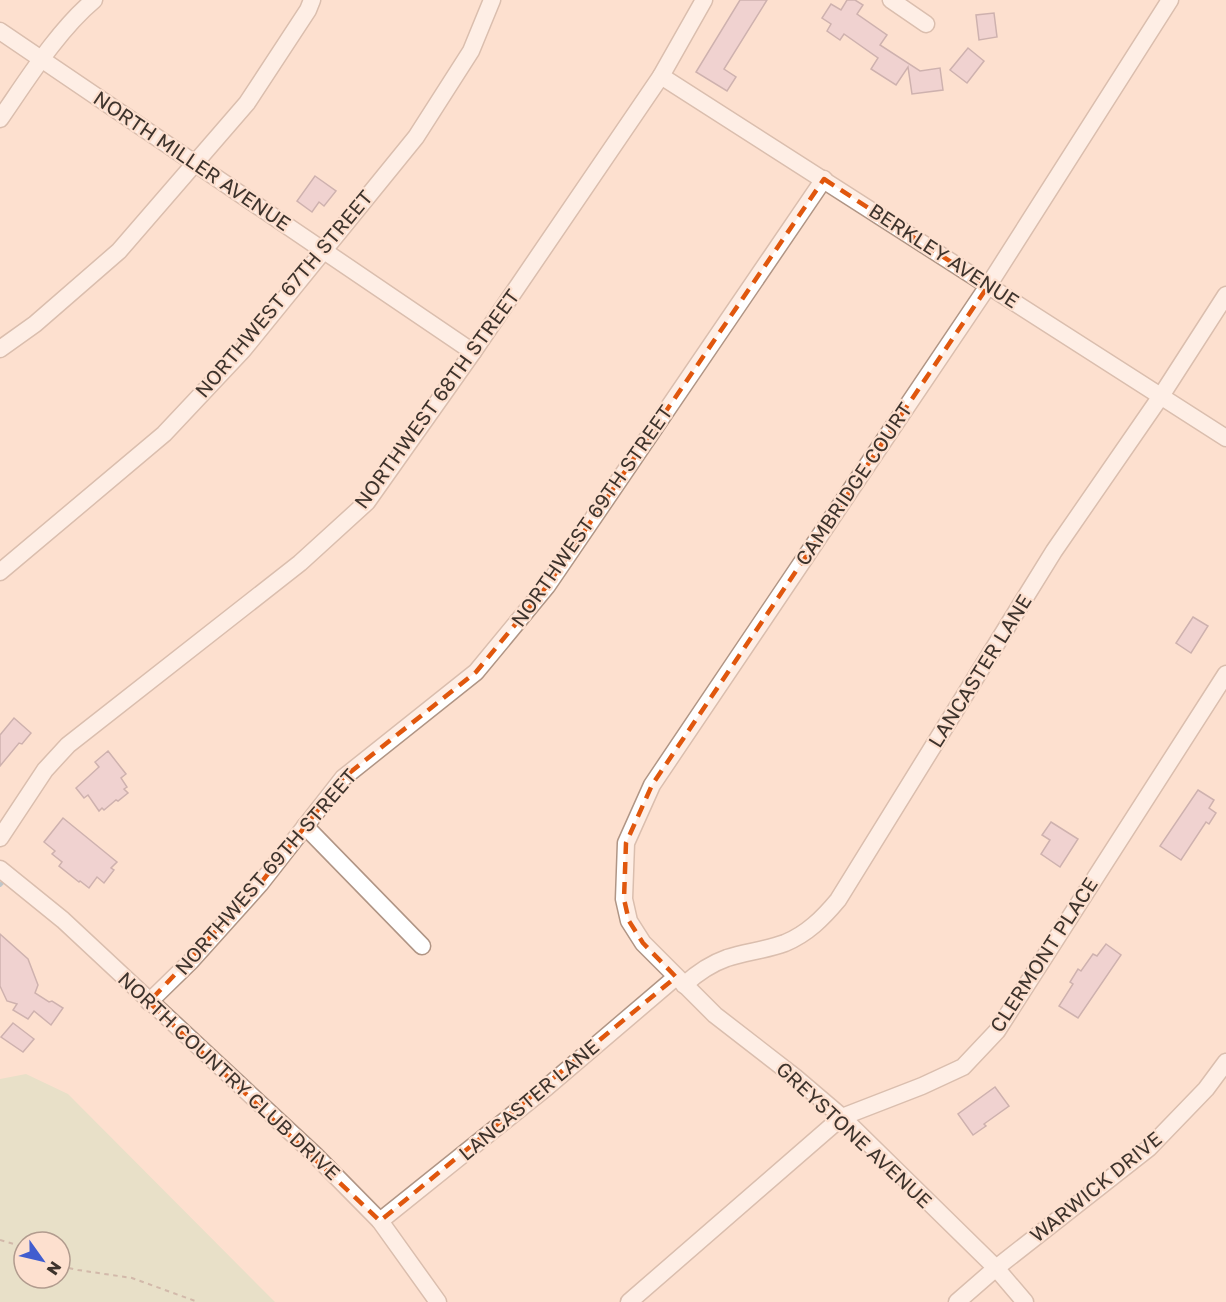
<svg xmlns="http://www.w3.org/2000/svg" width="1226" height="1302" viewBox="0 0 1226 1302" font-family="'Golos Text',sans-serif">
<style>
.green{fill:#cfdfbe;fill-rule:evenodd}
.lines{fill:none;stroke-linecap:round;stroke-linejoin:round}
.stream{stroke:#74a7c2;stroke-width:4}
.building{fill:#e0c1d0;stroke:#957986;stroke-width:1.5}
.minor-casing{stroke:#b09585;stroke-width:19}
.path{stroke:#9d897d;stroke-width:2;stroke-dasharray:4.5 4.5;stroke-linecap:butt}
.minor{stroke:#fff;stroke-width:16}
.marked{fill:none;stroke:#e0570e;stroke-width:4.5;stroke-dasharray:12 8;stroke-linejoin:round}
.labels{text-anchor:middle;stroke-width:4.5;stroke-linejoin:round;paint-order:stroke}
.street-label{font-size:20px;fill:#3e332c;stroke:#fde0cf}
</style>
<rect width="100%" height="100%" fill="#fde0cf"/>
<path class="green" d="M26,1074l42,20 207,208h-275v-223zM24,1242h36v36h-36z"/>
<g class="lines">
<polyline class="stream" points="0,885 2,883"/>
</g>
<g class="building">
<polygon points="740,0 767,0 724,69 736,77 727,91 696,72"/>
<polygon points="847,0 855,0 863,5 857,14 887,35 880,45 920,71 940,68 943,90 912,94 908,67 896,85 871,69 878,58 844,34 840,40 827,31 831,24 822,18 831,4 841,10"/>
<polygon points="994,13 997,37 979,40 976,15"/>
<polygon points="968,48 984,61 967,83 950,70"/>
<polygon points="315,176 336,191 324,206 319,202 312,212 297,201"/>
<polygon points="1193,617 1208,626 1191,653 1176,643"/>
<polygon points="14,718 31,733 22,744 19,743 0,766 0,735"/>
<polygon points="108,751 126,774 121,778 127,787 124,789 128,793 118,801 116,800 104,810 102,808 99,811 88,795 84,798 76,788 99,767 95,762"/>
<polygon points="1198,790 1214,800 1209,808 1216,813 1209,824 1206,822 1181,860 1160,846"/>
<polygon points="63,818 117,862 111,868 114,870 104,883 97,877 89,888 80,881 79,882 59,866 62,862 52,854 55,851 44,842"/>
<polygon points="1051,822 1078,839 1060,867 1041,854 1050,840 1042,835"/>
<polygon points="0,934 28,959 38,985 35,993 49,1002 52,1001 63,1008 51,1025 34,1011 28,1019 13,1010 17,1004 7,1001 0,986"/>
<polygon points="1106,944 1121,955 1078,1018 1059,1006 1073,984 1070,982 1078,969 1081,971 1093,954 1097,956"/>
<polygon points="13,1023 34,1039 23,1052 1,1037"/>
<polygon points="995,1087 1009,1106 984,1124 986,1126 973,1135 958,1114"/>
</g>
<g class="lines">
<defs>
<g id="minor">
<polyline points="891,0 926,24"/>
<polyline points="0,31 473,352"/>
<polyline points="661,76 1226,438"/>
<path d="M0,119c27,-39 58,-89 94,-119"/>
<polyline points="0,349 35,324 119,251 247,103 308,10 312,0"/>
<polyline points="0,572 164,434 243,350 416,137 471,51 492,0"/>
<polyline points="305,826 422,946"/>
<polyline points="0,838 45,770 68,745 300,563 367,502 473,352 661,76 704,0"/>
<polyline points="0,869 63,920 315,1155 380,1221 438,1302"/>
<path d="M684,985c13,-12 26,-21 43,-27 19,-6 39,-8 58,-15 22,-9 38,-25 53,-43l216,-349 107,-155 65,-101"/>
<polyline points="149,1002 191,961 260,884 343,778 476,672 547,586 824,179"/>
<polyline points="380,1221 547,1087 676,977"/>
<polyline points="629,1302 842,1117 922,1086 963,1067 997,1031 1226,674"/>
<polyline points="957,1302 996,1268 1149,1148 1206,1089 1226,1062"/>
<polyline points="1025,1302 996,1268 842,1117 795,1077 715,1015 643,943 629,921 624,899 626,843 652,785 988,286 1170,0"/>
</g>
</defs>
<use href="#minor" class="minor-casing"/>
<g class="path">
<polyline points="0,1240 14,1244 24,1249"/>
<polyline points="60,1266 78,1270 132,1278 198,1302"/>
</g>
<use href="#minor" class="minor"/>
</g>
<path d="M0 0H1226V1302H0ZM824,179l164,107 -336,499 -26,58 -2,56 5,22 14,22 33,34 -296,244 -231,-219 111,-118 83,-106 133,-106 71,-86z" fill="#fde0cf" fill-opacity=".55" fill-rule="evenodd"/>
<path class="marked" d="M824,179l164,107 -336,499 -26,58 -2,56 5,22 14,22 33,34 -296,244 -231,-219 111,-118 83,-106 133,-106 71,-86z"/>
<g class="labels">
<g class="street-label">
<text transform="translate(192 161) rotate(34)" y="7">NORTH MILLER AVENUE</text>
<text transform="translate(944 256) rotate(33)" y="7">BERKLEY AVENUE</text>
<text transform="translate(284 294) rotate(-50)" y="7">NORTHWEST 67TH STREET</text>
<text transform="translate(437 399) rotate(-54)" y="7">NORTHWEST 68TH STREET</text>
<text transform="translate(854 484) rotate(-56)" y="7">CAMBRIDGE COURT</text>
<text transform="translate(592 516) rotate(-55)" y="7">NORTHWEST 69TH STREET</text>
<text transform="translate(980 671) rotate(-58)" y="7">LANCASTER LANE</text>
<text transform="translate(266 872) rotate(-49)" y="7">NORTHWEST 69TH STREET</text>
<text transform="translate(1044 955) rotate(-57)" y="7">CLERMONT PLACE</text>
<text transform="translate(229 1076) rotate(43)" y="7">NORTH COUNTRY CLUB DRIVE</text>
<text transform="translate(529 1100) rotate(-40)" y="7">LANCASTER LANE</text>
<text transform="translate(854 1135) rotate(43)" y="7">GREYSTONE AVENUE</text>
<text transform="translate(1096 1187) rotate(-39)" y="7">WARWICK DRIVE</text>
</g>
</g>
<g transform="translate(42 1260) rotate(124)"><circle r="28" fill="#fde0cf" stroke="#b19b8e" stroke-width="1.5"/>
<path d="M0-4.5L10 22L0 15L-10 22Z" fill="#415dcf"/>
<text y="-9" font-size="16" font-weight="bold" text-anchor="middle" fill="#3e332c">N</text>
</g>
</svg>
